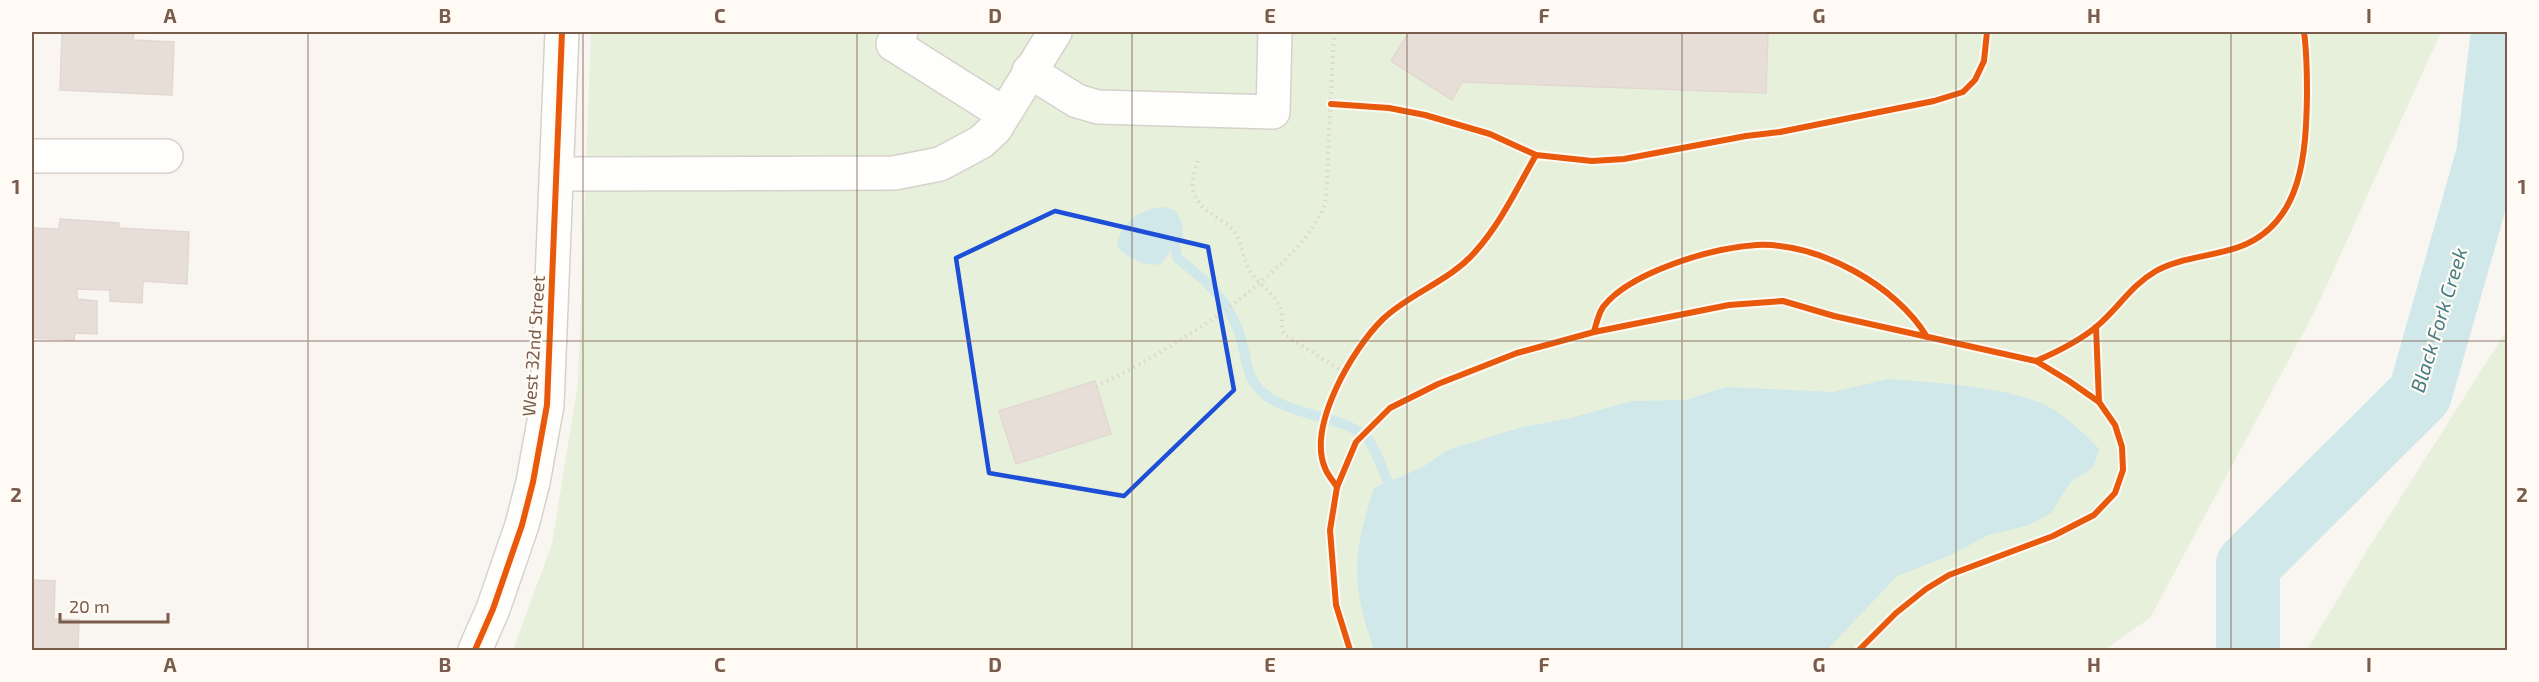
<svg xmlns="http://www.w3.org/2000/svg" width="2539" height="682" viewBox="0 0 2539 682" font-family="'Exo 2',sans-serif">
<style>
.green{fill:#e7f0db}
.water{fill:#d0e8ea}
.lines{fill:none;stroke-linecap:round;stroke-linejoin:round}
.stream{stroke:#d0e8ea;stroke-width:10}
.river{stroke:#d0e8ea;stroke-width:64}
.building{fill:#e6ded7;stroke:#e2d8d2;stroke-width:1.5}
.minor-casing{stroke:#d7d1cb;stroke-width:36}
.path{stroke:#dcd5d0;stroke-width:4;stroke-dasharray:1.5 4.5;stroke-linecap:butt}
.minor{stroke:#fefefd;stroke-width:33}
.cycleway-casing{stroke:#fffaf3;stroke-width:10}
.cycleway{stroke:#e8590c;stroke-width:6}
.marked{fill:none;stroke:#1d4ed8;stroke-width:4.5;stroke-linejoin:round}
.grid{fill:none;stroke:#7a5c4d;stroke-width:1.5;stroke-opacity:0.55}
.labels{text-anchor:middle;stroke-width:4.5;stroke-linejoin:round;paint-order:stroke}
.street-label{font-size:18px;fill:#7a5c4d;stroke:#fffaf3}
.water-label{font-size:20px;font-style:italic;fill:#437c86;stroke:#fffaf3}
.neatline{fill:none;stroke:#7a5c4d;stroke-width:2}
.grid-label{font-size:20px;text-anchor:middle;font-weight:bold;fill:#7a5c4d}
</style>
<rect width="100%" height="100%" fill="#f9f5f0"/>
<g class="green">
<polygon points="591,32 2441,32 2315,311 2150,618 2104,650 513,650 552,544 578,383"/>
<polygon points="2507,330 2507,650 2307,650 2368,549"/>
</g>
<g class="water">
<path d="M1162,207l13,3 7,13 1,15 -14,14 -8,12c-18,3 -33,-6 -44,-18 4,-25 22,-36 45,-39z"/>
<path d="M1888,379c44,3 124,8 161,28 16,9 38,28 50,42l-6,18 -23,16 -19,30 -22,12 -43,11 -35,19 -54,21 -70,74h-453c-23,-67 -22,-94 0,-162l47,-20 29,-19 73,-22 48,-9 61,-17 54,-1 40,-13 107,5z"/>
</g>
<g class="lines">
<path class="stream" d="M1175,246l2,12c29,22 46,36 61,71 9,22 5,46 24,63 27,25 89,24 107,49 8,11 13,28 19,41"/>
<polyline class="river" points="2248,650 2248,565 2420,394 2488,155 2503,32"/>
</g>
<g class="building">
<polygon points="62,32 134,32 133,40 174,42 172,95 60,90"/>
<polygon points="1409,32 1768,32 1766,93 1462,82 1452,100 1391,61"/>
<polygon points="60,219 119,223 119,228 189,232 187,284 143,281 142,303 110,301 110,290 77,289 77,299 97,301 97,334 75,333 74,340 32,338 32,228 59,229"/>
<polygon points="1095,381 1111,434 1016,464 999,411"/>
<polygon points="32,580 55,581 54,619 79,620 78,650 32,650"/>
</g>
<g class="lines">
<defs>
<g id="minor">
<polyline points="901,32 893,44 1004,114"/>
<polyline points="1029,71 1077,101 1098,107 1273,112 1275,32"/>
<polyline points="32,156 166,156"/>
<polyline points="558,174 894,173 940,164 981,142 995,129 1055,32"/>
<polyline points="475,650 493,609 522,525 533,482 547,405 562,32"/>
</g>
</defs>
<use href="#minor" class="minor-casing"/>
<g class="path">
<path d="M1198,161c-3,10 -8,22 -4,32 7,20 26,23 39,37 9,11 9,27 16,39 8,14 26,25 32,40 3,9 -2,18 4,26l60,38"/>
<path d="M1096,386c61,-26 215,-121 230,-187l8,-167"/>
</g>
<use href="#minor" class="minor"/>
<defs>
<g id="cycleway">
<polyline points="1331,104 1389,108 1425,115 1490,134 1536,155 1592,161 1624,159 1746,136 1780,132 1934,101 1963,92 1975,80 1984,61 1987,32"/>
<polyline points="2096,327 2099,402"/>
<path d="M1594,332c2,-8 5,-19 9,-25 16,-21 46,-34 70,-43 27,-10 55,-17 84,-19 61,-3 140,41 170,92"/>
<path d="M2036,361c21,-9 43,-20 60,-34 22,-18 34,-41 60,-56 22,-13 58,-15 83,-24 64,-23 67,-95 68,-152 0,-21 0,-42 -3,-63"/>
<path d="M1337,487c-4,-6 -10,-13 -12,-19 -18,-42 28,-120 58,-149 27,-26 67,-38 92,-67 26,-29 42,-64 61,-97"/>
<polyline points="475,650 493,609 522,525 533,482 547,405 562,32"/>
<polyline points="1350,650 1336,605 1330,530 1337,487 1356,442 1390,408 1438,384 1517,353 1594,332 1729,305 1783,301 1834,316 2036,361 2069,381 2099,402 2115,425 2122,447 2123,470 2115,493 2094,515 2053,536 1949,575 1926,589 1896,613 1859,650"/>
</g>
</defs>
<use href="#cycleway" class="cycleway-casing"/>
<use href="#cycleway" class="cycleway"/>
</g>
<path class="marked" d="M1055,211l153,36 26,143 -110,106 -135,-23 -33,-215z"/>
<path class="grid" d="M308,32v618M583,32v618M857,32v618M1132,32v618M1407,32v618M1682,32v618M1956,32v618M2231,32v618M32,341h2476"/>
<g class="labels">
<g class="street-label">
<text transform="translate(534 346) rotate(-86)" y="6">West 32nd Street</text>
</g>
<g class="water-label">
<text transform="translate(2439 320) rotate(-73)" y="7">Black Fork Creek</text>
</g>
</g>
<rect width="2539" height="682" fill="none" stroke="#fffaf3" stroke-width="66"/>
<path d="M60 613v9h108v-9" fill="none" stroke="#7a5c4d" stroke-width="3"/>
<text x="69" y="613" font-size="18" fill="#7a5c4d" stroke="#fffaf3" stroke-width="4.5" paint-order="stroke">20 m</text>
<rect x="33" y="33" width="2473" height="616" class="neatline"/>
<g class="grid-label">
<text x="170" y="23">A</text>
<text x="445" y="23">B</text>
<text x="720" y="23">C</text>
<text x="995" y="23">D</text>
<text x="1270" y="23">E</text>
<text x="1544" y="23">F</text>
<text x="1819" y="23">G</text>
<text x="2094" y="23">H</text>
<text x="2369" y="23">I</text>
<text x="16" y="194">1</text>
<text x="2522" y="194">1</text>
<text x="16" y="502">2</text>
<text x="2522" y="502">2</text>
<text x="170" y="672">A</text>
<text x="445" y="672">B</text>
<text x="720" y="672">C</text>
<text x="995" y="672">D</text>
<text x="1270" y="672">E</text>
<text x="1544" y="672">F</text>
<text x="1819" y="672">G</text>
<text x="2094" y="672">H</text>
<text x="2369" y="672">I</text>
</g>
</svg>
